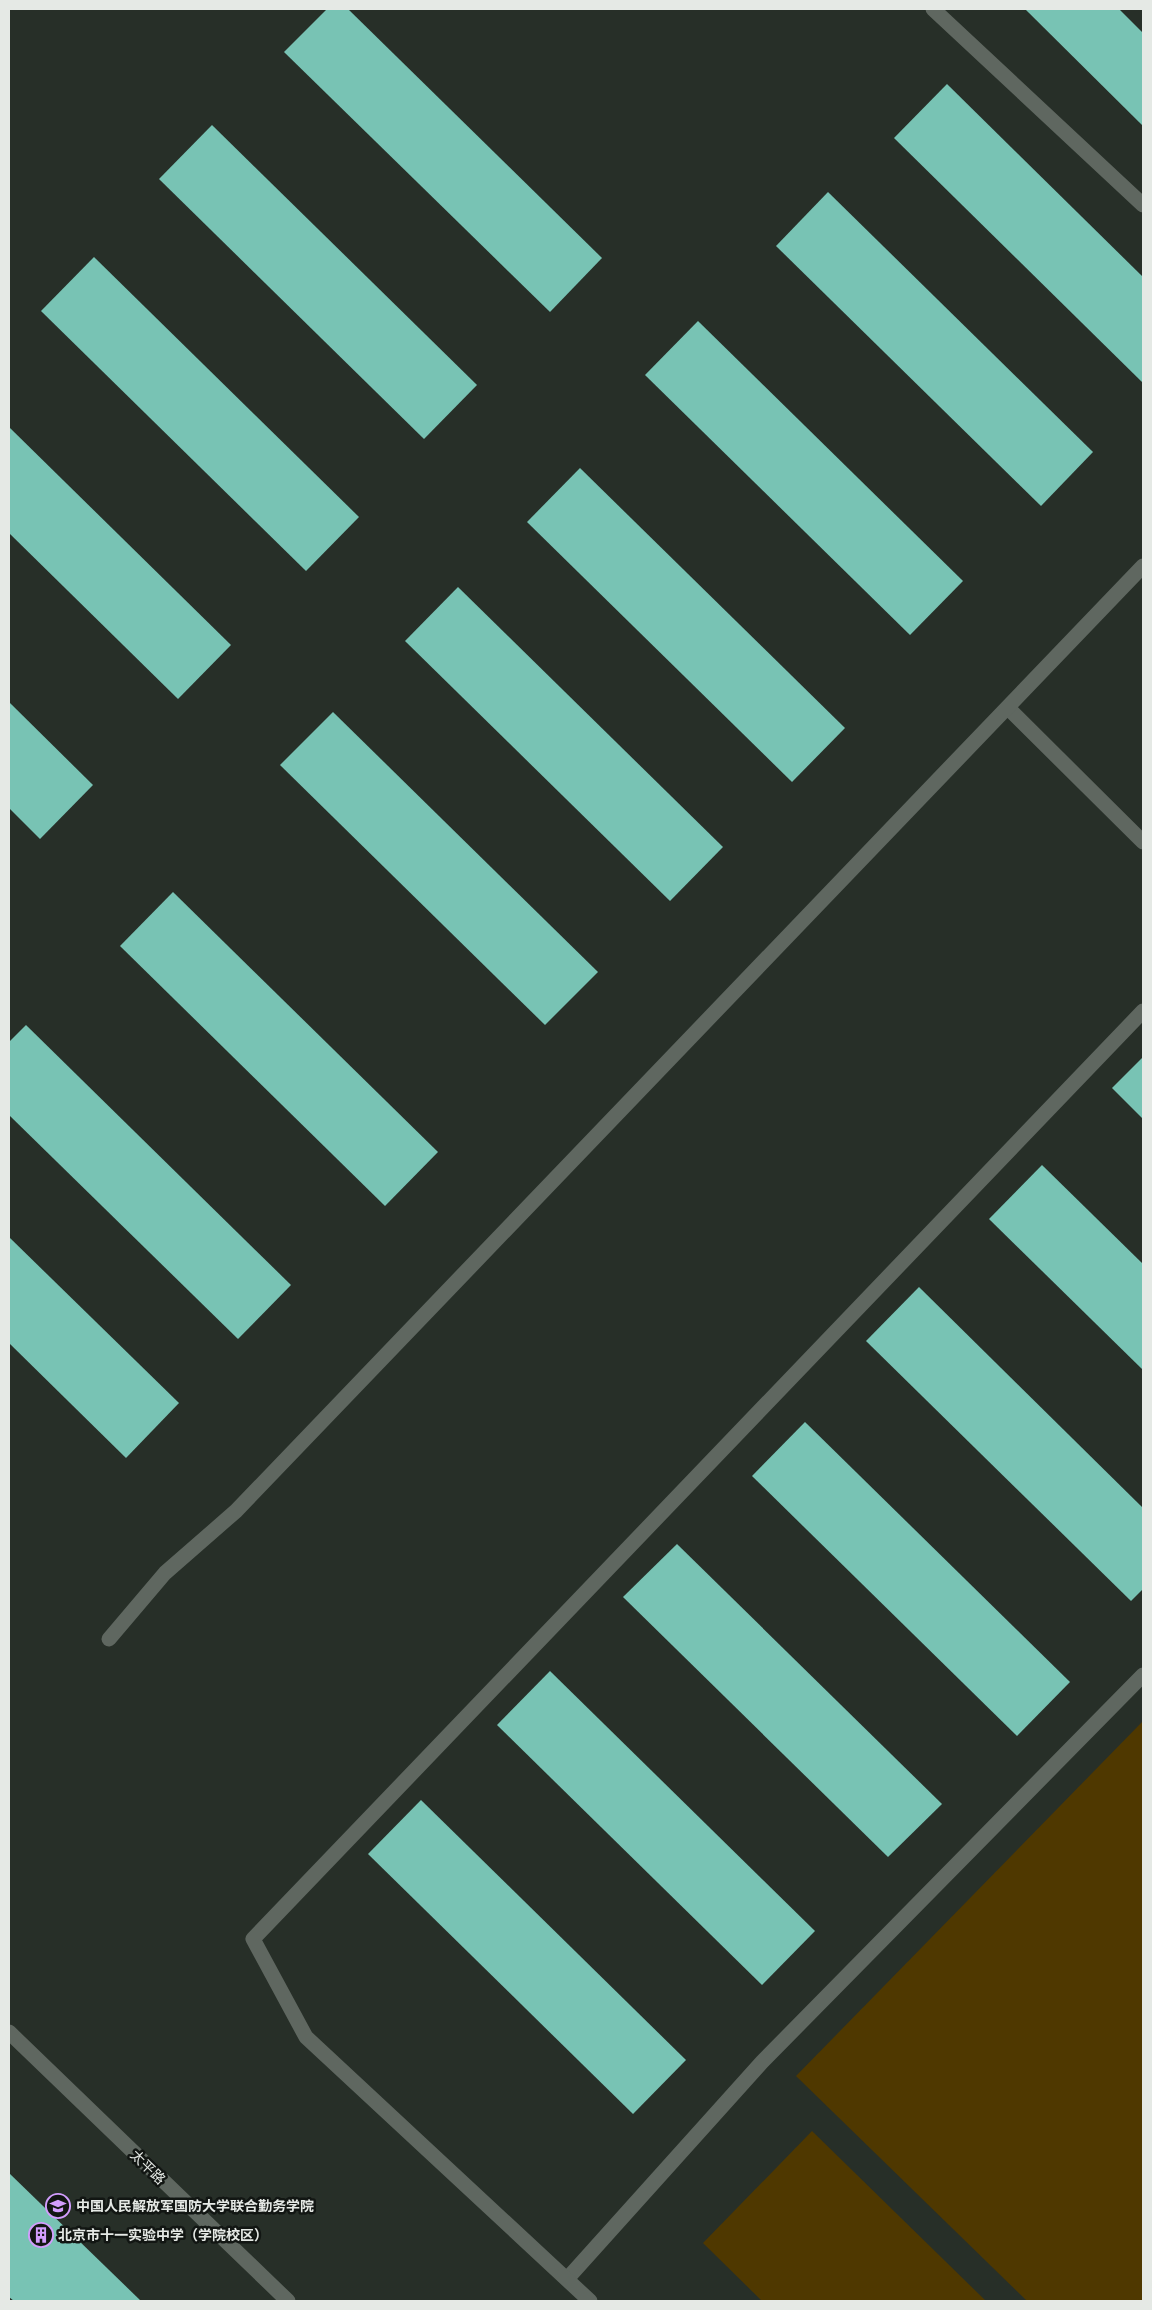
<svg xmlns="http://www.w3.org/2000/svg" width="1152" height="2310" viewBox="0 0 1152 2310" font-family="Lato,'Noto Sans SC',sans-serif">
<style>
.green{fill:#4f3800}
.building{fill:#78c3b4}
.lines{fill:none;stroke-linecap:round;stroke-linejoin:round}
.street{stroke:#5f6760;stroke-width:15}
.secondary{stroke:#5f6760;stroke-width:15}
.labels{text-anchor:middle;stroke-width:5;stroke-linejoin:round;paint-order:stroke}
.street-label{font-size:14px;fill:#e5e9e5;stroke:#121613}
.poi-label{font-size:14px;font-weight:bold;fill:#e5e9e5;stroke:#121613;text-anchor:start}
</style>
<rect width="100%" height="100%" fill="#272f28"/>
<g class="green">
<polygon points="1143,1721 1143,2301 1027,2301 796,2076"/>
<polygon points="812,2131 986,2301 762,2301 703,2243"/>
</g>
<g class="building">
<polygon points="327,9 348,9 602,258 550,312 284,52"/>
<polygon points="1025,9 1119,9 1143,33 1143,126"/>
<polygon points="947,84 1143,277 1143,383 894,138"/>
<polygon points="212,125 477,385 424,439 159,179"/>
<polygon points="828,192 1093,452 1041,506 776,246"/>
<polygon points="94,257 359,517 306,571 41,311"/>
<polygon points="698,321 963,581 910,635 645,375"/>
<polygon points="9,427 231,645 178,699 9,533"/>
<polygon points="580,468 845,728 792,782 527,522"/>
<polygon points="458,587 723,847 670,901 405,641"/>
<polygon points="9,702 93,785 40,839 9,808"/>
<polygon points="333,712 598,972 545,1025 280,765"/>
<polygon points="173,892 438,1152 385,1206 120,946"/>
<polygon points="26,1025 291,1285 238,1339 9,1115 9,1042"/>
<polygon points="1143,1057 1143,1119 1112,1088"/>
<polygon points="1042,1165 1143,1264 1143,1370 989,1219"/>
<polygon points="9,1237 179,1403 126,1458 9,1343"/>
<polygon points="919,1287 1143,1508 1143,1589 1131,1601 866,1341"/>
<polygon points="805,1422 1070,1682 1017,1736 752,1476"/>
<polygon points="677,1544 942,1804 888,1857 623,1597"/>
<polygon points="550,1671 815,1931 762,1985 497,1725"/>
<polygon points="421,1800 686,2060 633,2114 368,1854"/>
<polygon points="9,2173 141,2301 14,2301 9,2297"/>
</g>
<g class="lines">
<g class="street">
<polyline points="933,9 1143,205"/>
<polyline points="1008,708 1143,842"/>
<polyline points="109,1639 165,1573 236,1511 1143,566"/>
<polyline points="567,2279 762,2062 1143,1675"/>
<polyline points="590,2301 306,2037 253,1939 1143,1011"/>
</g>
<polyline class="secondary" points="9,2032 288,2301"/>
</g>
<defs>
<symbol id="university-ring" viewBox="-11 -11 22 22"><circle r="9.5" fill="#121613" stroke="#d29dfd" stroke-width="1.5"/><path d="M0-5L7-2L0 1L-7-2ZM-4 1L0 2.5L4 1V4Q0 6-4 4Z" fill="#d29dfd"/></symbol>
<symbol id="building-ring" viewBox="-11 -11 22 22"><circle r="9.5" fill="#121613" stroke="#d29dfd" stroke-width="1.5"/><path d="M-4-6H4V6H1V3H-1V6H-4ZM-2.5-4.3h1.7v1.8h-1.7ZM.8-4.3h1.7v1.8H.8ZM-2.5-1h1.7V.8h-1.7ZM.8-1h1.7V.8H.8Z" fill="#d29dfd"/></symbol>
</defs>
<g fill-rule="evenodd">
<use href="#university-ring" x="44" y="2192" width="28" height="28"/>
<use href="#building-ring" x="27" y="2221" width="28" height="28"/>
</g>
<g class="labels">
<g class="street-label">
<text transform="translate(148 2167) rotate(44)" y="5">太平路</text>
</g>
<g class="poi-label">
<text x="76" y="2211">中国人民解放军国防大学联合勤务学院</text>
<text x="58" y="2240">北京市十一实验中学（学院校区）</text>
</g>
</g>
<rect width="1152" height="2310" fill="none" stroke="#e5e9e5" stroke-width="20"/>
</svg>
